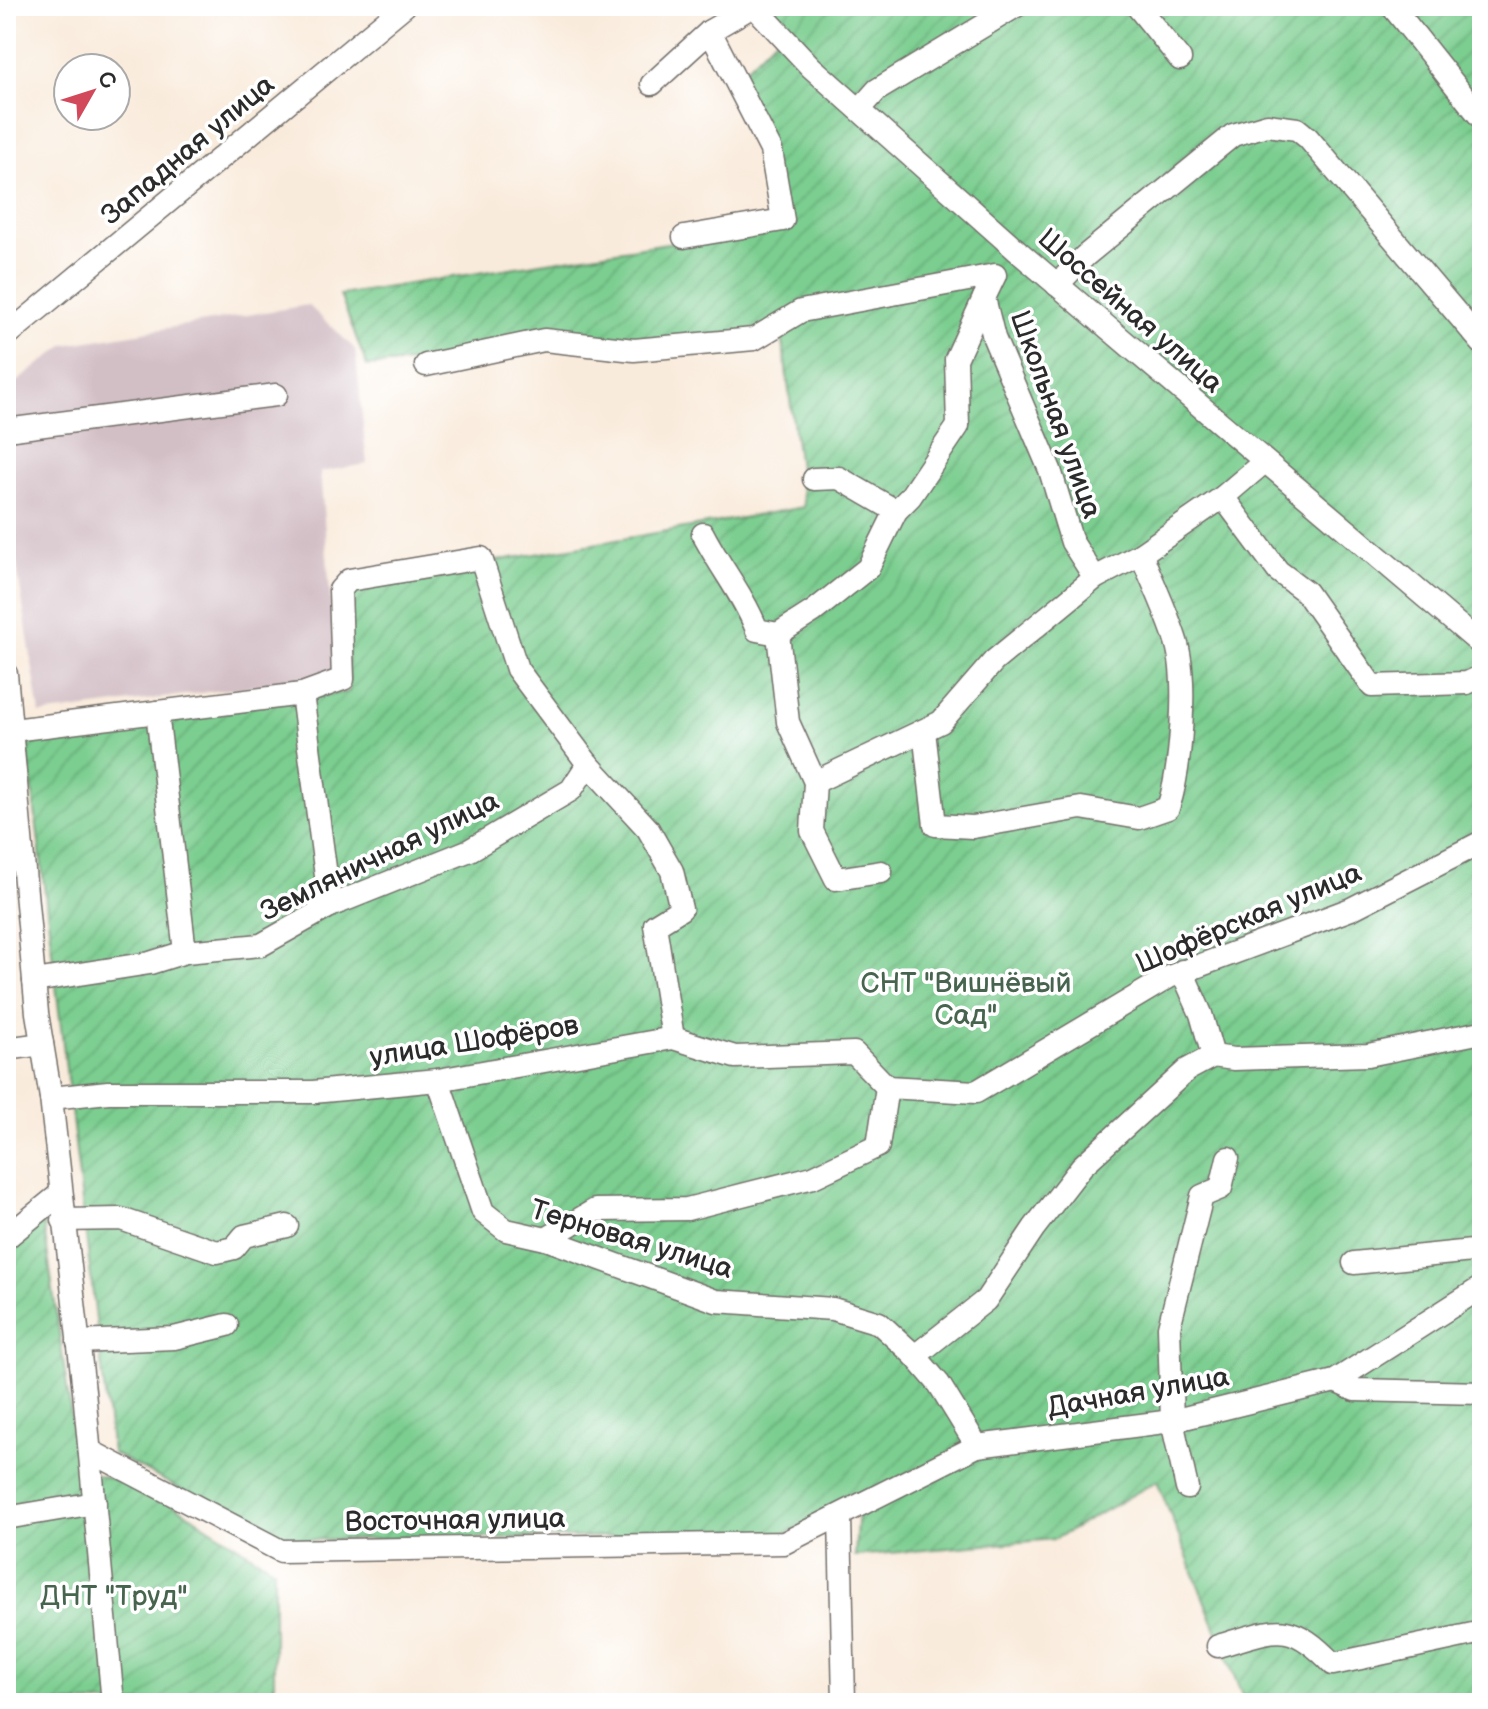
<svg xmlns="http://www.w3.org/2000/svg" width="1488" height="1709" viewBox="0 0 1488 1709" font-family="'Balsamiq Sans',sans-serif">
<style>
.industrial{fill:#d2bec5}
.garden{fill:url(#garden-furrows);stroke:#537c5e;stroke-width:2}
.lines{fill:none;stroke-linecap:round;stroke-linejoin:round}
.minor-casing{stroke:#736e69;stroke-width:25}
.minor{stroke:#fff;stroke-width:22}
.labels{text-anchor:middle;stroke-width:7;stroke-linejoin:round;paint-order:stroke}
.street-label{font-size:28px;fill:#2b2b2b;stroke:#fff}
.park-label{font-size:28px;fill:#47644e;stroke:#fff}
</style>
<defs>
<pattern id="garden-furrows" width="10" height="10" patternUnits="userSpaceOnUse" patternTransform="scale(2)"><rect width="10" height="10" fill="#7bce90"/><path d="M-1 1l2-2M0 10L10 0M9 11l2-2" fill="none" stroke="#6ab17c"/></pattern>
</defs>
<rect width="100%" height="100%" fill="#fff"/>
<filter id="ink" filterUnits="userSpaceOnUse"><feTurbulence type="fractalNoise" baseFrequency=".0125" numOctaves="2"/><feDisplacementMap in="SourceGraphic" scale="16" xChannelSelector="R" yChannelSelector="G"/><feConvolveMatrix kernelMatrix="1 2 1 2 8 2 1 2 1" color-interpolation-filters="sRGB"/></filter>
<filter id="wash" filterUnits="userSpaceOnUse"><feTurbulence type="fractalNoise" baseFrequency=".006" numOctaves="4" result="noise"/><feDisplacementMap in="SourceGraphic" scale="32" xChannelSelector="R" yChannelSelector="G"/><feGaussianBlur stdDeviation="1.8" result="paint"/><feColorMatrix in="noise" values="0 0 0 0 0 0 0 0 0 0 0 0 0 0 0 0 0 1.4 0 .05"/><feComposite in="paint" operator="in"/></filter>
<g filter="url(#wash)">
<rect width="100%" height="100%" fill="#f9ebdb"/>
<polygon class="industrial" points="308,305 355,349 367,464 320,472 337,675 40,714 6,497 6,390 65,345"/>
<g class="garden">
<polygon points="773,6 1482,6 1482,1703 1245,1703 1157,1481 1055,1539 855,1556 858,1505 781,1535 276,1540 112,1453 26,735 349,692 347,587 804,507 781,329 367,366 340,295 787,224 741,73 787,27"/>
<polygon points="42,1214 79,1470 149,1489 274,1569 274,1703 6,1703 6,1244"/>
</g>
</g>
<g filter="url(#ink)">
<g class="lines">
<defs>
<g id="minor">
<polyline points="754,6 811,67 1021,254 1482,645"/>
<polyline points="1137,6 1180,59"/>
<polyline points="1392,6 1482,119"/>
<polyline points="652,84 710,31 753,6"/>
<polyline points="860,109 877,90 1016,6"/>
<polyline points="684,237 783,220 771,150 710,31"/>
<polyline points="1057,285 1085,256 1233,135 1267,125 1297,129 1308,138 1482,343"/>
<polyline points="6,336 404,6"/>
<polyline points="426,365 544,340 634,350 754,339 801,311 995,275 984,298 994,338 1050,470 1072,542 1095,578"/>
<polyline points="6,430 276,395"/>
<polyline points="814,479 839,478 896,511"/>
<polyline points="1223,497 1263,463"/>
<path d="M703,534c17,33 41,62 54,96l21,4"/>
<polyline points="6,674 37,1013 51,1098 84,1391 113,1703"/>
<polyline points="302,694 330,906"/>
<polyline points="157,712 185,952"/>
<polyline points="13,730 302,694 343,679 340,590 349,580 481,558 517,669 588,764 648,829 672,871 681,909 655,925 673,1038"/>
<path d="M924,731l11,94 38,2 108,-19 58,10 29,-10c13,-38 20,-128 8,-167 -9,-29 -23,-58 -35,-87"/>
<polyline points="815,782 941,722 994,661 1095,578 1141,554 1223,497 1278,571 1306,592 1372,686 1467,683 1482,676"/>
<polyline points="881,872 836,879 812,831 815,782 788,722 778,634 814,611 868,568 896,511 910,497 958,426 956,359 984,298"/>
<polyline points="1182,971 1201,1014 1213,1056"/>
<polyline points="34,981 150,963 185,952 261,945 330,906 470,850 571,790 588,764"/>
<polyline points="6,1049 42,1044"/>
<polyline points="438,1080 483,1212 506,1230 546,1239 716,1301 833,1309 879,1323 915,1356 986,1300 1034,1228 1082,1166 1187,1070 1213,1056 1234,1059 1368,1055 1482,1032"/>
<polyline points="51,1098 108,1092 313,1092 438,1080 673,1038 735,1057 854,1053 887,1087"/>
<polyline points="63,1220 121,1219 217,1252 234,1248 244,1236 287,1226"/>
<polyline points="6,1238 60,1194"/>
<polyline points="546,1239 595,1210 687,1209 813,1177 878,1146 887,1087 976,1092 1169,977 1351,909 1482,842"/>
<polyline points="1354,1263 1482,1250"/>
<polyline points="78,1342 174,1338 227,1325"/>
<polyline points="915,1356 939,1384 977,1446"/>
<polyline points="1335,1381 1355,1390 1482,1393"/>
<polyline points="90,1451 281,1551 784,1543 977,1446 1172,1421 1335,1381 1482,1287"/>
<polyline points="1187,1488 1172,1421 1169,1327 1202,1196 1221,1188 1228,1158"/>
<polyline points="840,1516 844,1703"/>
<polyline points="6,1518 95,1503"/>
<path d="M1218,1646c57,-16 70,-29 115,18l149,-32"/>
</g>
</defs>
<use href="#minor" class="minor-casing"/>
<use href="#minor" class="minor"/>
</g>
</g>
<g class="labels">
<g class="street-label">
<text transform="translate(187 149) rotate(-40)" y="10">Западная улица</text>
<text transform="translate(1131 310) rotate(41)" y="10">Шоссейная улица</text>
<text transform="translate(1057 414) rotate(70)" y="10">Школьная улица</text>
<text transform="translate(379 855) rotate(-26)" y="10">Земляничная улица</text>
<text transform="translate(1248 917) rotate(-23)" y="10">Шофёрская улица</text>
<text transform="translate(474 1040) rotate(-9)" y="10">улица Шофёров</text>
<text transform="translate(632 1238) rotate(17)" y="10">Терновая улица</text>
<text transform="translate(1138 1391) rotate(-10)" y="10">Дачная улица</text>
<text transform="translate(455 1519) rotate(-1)" y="10">Восточная улица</text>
</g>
<g class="park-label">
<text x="966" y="992">СНТ "Вишнёвый<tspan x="966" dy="32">Сад"</tspan></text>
<text x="114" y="1605">ДНТ "Труд"</text>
</g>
</g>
<rect width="1488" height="1709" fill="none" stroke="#fff" stroke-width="32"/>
<g transform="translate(92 92) rotate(51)"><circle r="38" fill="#ffffff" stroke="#aaaaaa" stroke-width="2"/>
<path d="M0-6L14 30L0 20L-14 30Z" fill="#d1495b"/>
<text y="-12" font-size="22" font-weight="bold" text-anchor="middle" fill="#2b2b2b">С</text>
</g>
</svg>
